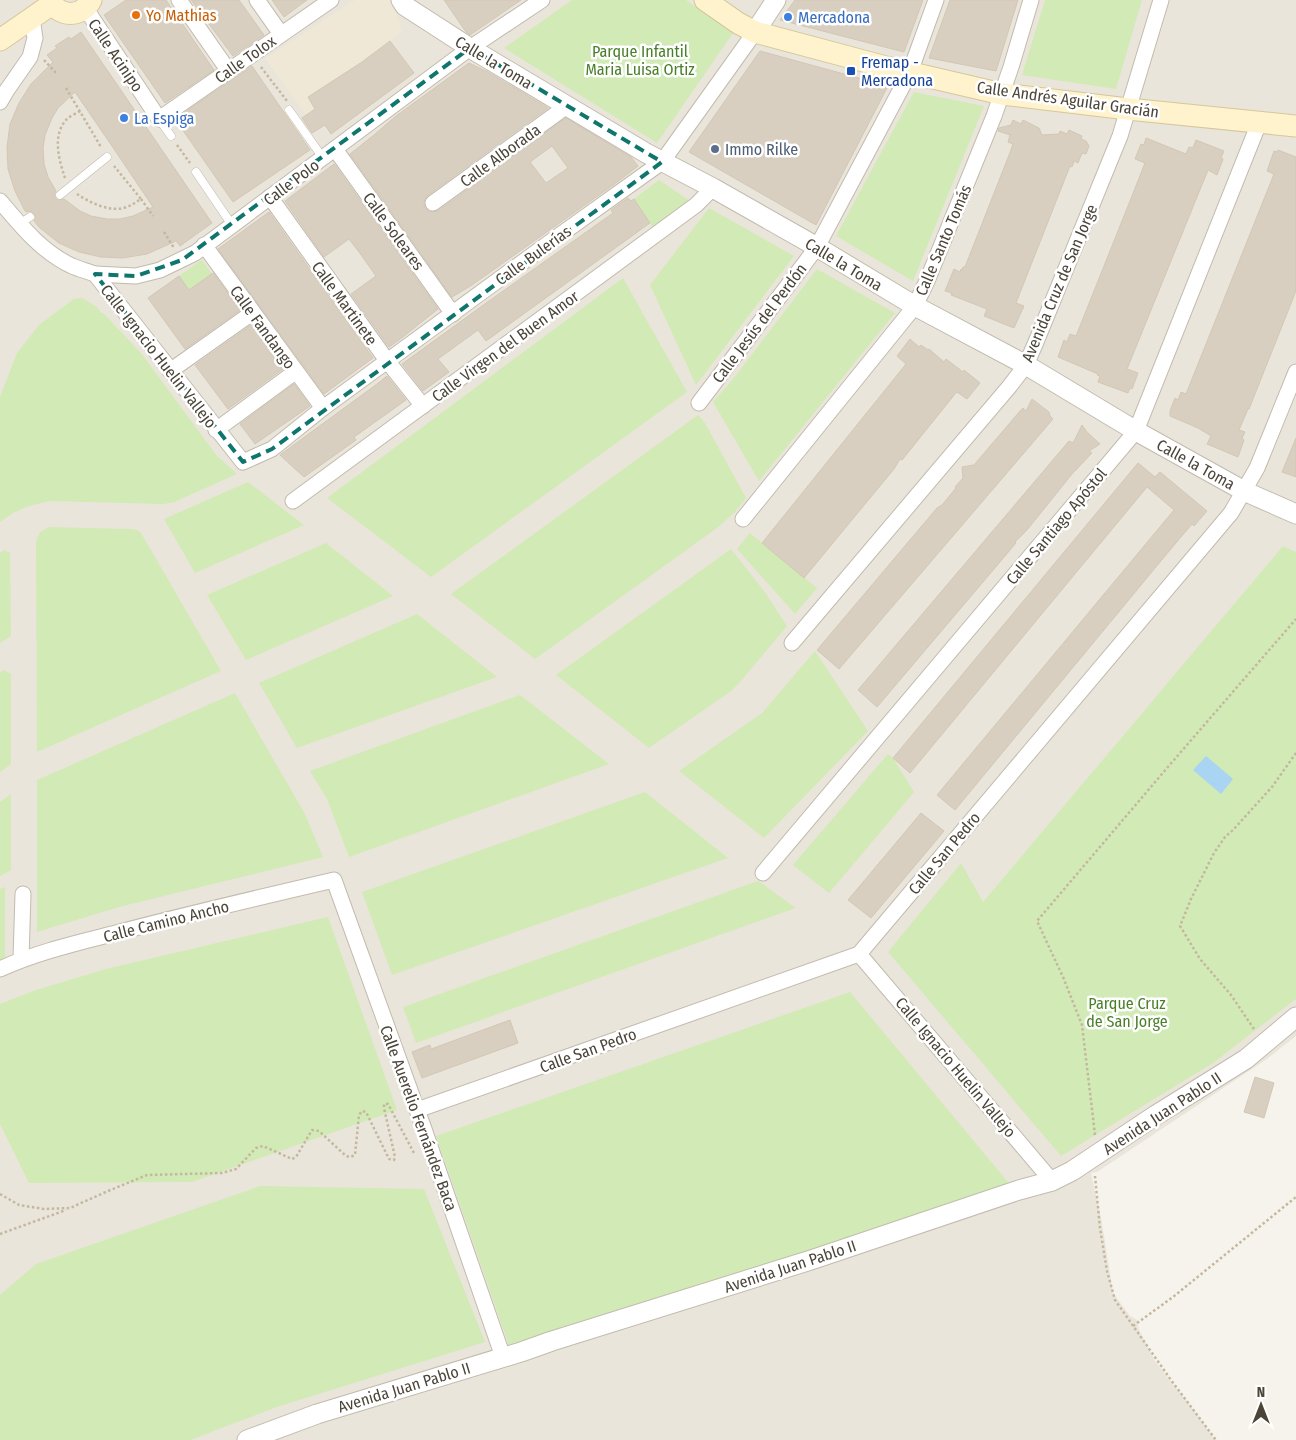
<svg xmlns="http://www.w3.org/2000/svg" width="1296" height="1440" viewBox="0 0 1296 1440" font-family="'Fira Sans Condensed',sans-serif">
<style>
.residential{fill:#eae5da}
.education{fill:#efe8d6}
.green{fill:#d2eab5}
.water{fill:#a9d4f2}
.building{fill:#d8cfc1;stroke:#d3c7b4;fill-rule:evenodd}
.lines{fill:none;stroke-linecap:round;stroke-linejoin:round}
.service-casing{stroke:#c2bbae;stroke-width:9}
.minor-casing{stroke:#c2bbae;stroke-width:17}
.tertiary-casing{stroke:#c2bbae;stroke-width:21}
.secondary-casing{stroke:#d6c79b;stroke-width:23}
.path{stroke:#c4b79f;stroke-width:2.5;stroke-dasharray:2.5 2.5;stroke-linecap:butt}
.service{stroke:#fff;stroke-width:8}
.minor{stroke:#fff;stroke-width:15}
.tertiary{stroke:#fff;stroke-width:19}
.secondary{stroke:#fff3cd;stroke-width:21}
.marked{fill:none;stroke:#0f766e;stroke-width:4;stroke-dasharray:10 6;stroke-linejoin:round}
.food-dot{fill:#e8710a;stroke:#fff;stroke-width:2}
.shop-dot{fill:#3f7fe0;stroke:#fff;stroke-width:2}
.transit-dot{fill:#1a4fb4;stroke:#fff;stroke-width:2}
.service-dot{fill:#5c6f8a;stroke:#fff;stroke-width:2}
.labels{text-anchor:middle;stroke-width:5;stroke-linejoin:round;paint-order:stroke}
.food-label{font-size:16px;fill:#c56008;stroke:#fff;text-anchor:start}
.shop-label{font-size:16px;fill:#366cbe;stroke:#fff;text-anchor:start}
.park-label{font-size:16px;fill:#4a7f2a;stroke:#fff}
.street-label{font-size:16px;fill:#4b4439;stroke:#fff}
.transit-label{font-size:16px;fill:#164399;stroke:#fff;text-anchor:start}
.service-label{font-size:16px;fill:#4e5e75;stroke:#fff;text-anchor:start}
</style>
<rect width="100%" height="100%" fill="#f6f3ec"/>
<polygon class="residential" points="0,0 1296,0 1296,1036 1267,1059 1097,1172 1091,1173 1102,1223 1113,1293 1130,1316 1137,1320 1139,1330 1155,1361 1195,1412 1215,1440 0,1440"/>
<polygon class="education" points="355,0 389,0 396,14 402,31 390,42 331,134 325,125 317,130 265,59"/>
<g class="green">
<polygon points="572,0 686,0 733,33 657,143 504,48"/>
<polygon points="1045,0 1142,0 1116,89 1022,75"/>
<polygon points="914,92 984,106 913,281 836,236"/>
<polygon points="659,180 690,201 654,229 634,199"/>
<polygon points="709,208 794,256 696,385 650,285"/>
<polygon points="202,260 212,274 189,290 179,276"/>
<polygon points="817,269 895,313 759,481 713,402 734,378"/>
<polygon points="623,278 687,392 431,577 327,498"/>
<polygon points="82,298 97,307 101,313 103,313 141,353 217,456 237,474 174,502 164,504 49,501 26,507 13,513 0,522 0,397 17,353 39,325 74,299"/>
<polygon points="698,415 705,423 746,498 734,513 717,528 535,659 451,594"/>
<polygon points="248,482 304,525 195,573 164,519"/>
<polygon points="49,527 131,529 137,530 141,533 221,671 37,752 36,541 40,532"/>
<polygon points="750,533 817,588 795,614 737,549"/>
<polygon points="326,543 393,596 246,660 207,595"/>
<polygon points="1283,546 1296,552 1296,999 1213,1063 1061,1156 888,952 961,863 983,902"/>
<polygon points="731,549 764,591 787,626 740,682 731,691 649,748 556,675"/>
<polygon points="4,550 10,553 11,636 0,643 0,553"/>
<polygon points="417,614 497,677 297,748 259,683"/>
<polygon points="815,651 868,731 764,838 679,771 762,713"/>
<polygon points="4,670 11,674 11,764 0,772 0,673"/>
<polygon points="235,693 305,814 323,857 119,907 37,932 37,780"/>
<polygon points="520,695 609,764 349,857 327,799 310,771"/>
<polygon points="888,754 893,758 914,792 829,893 793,865"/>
<polygon points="645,792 728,858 392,975 362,892"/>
<polygon points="11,794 11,870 0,876 0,802"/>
<polygon points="758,881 796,908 416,1043 403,1007"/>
<polygon points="5,887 5,963 0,965 0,889"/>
<polygon points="328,917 397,1110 192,1182 29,1183 0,1124 0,1004 36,990 106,969"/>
<polygon points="850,992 1012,1187 511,1351 436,1136"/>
<polygon points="260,1186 424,1189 485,1342 277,1407 190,1440 0,1440 0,1295 36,1264"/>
</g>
<polygon class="water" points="1206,756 1233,779 1221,794 1193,770"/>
<g class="building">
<polygon points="126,0 166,0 214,70 165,103 104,15"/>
<polygon points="191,0 239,0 264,35 233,56"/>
<polygon points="272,0 307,0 284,17"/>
<polygon points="444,0 521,0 470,35 466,32"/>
<polygon points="795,0 923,0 904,52 780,20"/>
<polygon points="950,0 1018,0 996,71 929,58"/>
<path d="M81,32l131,191 -32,23 -4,-5 -29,13 -24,4 -22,-1 -22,-5 -20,-9 -19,-15 -6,-7 2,-4 -2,-3 -4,-3 -3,1 -2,-1 -10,-20 -7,-22 -1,-22 3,-23 9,-21 12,-19 22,-22 -6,-7 10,-7 -2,-2 14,-9 2,2zM75,92l39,57 39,58 -20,9 -13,3h-13l-16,-3 -11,-5 -16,-12 -6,1 -3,-2v-5l1,-2 -8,-14 -4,-13 -1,-16 2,-13 7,-17 6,-10z"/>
<polygon points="390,41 414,73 331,134 325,125 312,133 302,118 315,109 308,97 362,62"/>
<polygon points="760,51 888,86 816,225 689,152"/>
<path d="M469,63l19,9 60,36 -120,87 -3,4 -1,4 1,5 4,3 4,1 5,-1 128,-93 65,39 7,9 -22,17 -144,102 -20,12 -102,-143 24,-19 22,-19zM552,146l16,22 -22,15 -16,-21z"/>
<polygon points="252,66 310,150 233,202 175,119"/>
<polygon points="1013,120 1021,124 1023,120 1039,128 1042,135 1059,134 1060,131 1067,134 1069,130 1082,136 1081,139 1086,141 1089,146 1086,154 1082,153 1078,163 1074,161 1072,167 1070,166 1016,303 1024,306 1014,328 984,316 987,309 951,295 952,293 945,291 954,269 960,272 961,269 962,270 963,267 965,267 1011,150 1013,144 1008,142 1010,135 998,131 999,128 1011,125"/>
<polygon points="1146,138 1186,154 1189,147 1193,148 1196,140 1224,151 1221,158 1223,159 1217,175 1208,170 1127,369 1138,373 1132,389 1130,388 1128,393 1098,382 1100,376 1097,375 1098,374 1058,357 1064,340 1067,342 1070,334 1076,336 1132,196 1145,163 1135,159 1141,144 1144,145"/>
<polygon points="1278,150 1296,157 1296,291 1249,409 1248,409 1239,430 1245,432 1242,438 1244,440 1238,457 1207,444 1211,436 1198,428 1170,416 1170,411 1175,398 1178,400 1181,392 1186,394 1274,174 1267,171 1274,151 1277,152"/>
<polygon points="334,164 438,309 399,340 389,347 351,294 376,276 359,252 349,239 324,257 285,201"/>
<polygon points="628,198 631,201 634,199 650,223 486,341 478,330 438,359 449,372 423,391 402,364 489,301 613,213 611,210"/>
<polygon points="269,212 373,358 324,394 218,249"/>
<polygon points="213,273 240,310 185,349 148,298 179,276 189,290"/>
<polygon points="251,325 283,369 228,409 195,365"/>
<polygon points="910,339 919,347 921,345 928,350 929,349 944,362 946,359 963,372 964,370 980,383 967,399 957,392 955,394 902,460 900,459 894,469 804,578 762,543 906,364 897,356"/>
<polygon points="387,376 406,400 354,437 356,440 304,477 280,455 377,384"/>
<polygon points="294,384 310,406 255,444 240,424"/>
<polygon points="1032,399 1049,412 1050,416 1053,419 839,669 817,650 937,508 942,505 956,488 955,487 963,478 962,467 974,465 1020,411 1023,408 1026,411"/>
<polygon points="1082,425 1087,432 1100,444 1089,451 1092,453 1072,474 1027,530 1015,542 1016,543 877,707 858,690 1069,441 1073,443"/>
<polygon points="1296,438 1296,477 1282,472"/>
<polygon points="1138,463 1155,477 1160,472 1207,511 1194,526 1192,524 1170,550 955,810 937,795 1174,510 1147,487 910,773 893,758"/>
<polygon points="921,813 944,831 871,918 848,900"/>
<polygon points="510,1020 518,1043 422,1078 412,1052 430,1045 431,1049"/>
<polygon points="1255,1077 1274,1083 1264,1118 1244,1112"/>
</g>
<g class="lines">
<defs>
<g id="service">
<polyline points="289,110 323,158"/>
<polyline points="159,119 171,136"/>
<polyline points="196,172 232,225"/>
<polyline points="60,195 107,157"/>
<polyline points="19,224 30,217"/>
</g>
<g id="minor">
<polyline points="179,0 228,70"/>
<polyline points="257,0 281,34"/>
<polyline points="86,9 159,119 331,0"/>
<polyline points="0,102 7,90 30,57 35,38 32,18"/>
<polyline points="335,149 453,314"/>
<polyline points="270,197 388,362 423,406"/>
<path d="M0,201c21,25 42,51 72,65 7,3 15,5 23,8l148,188 29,-13 51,-41 234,-171 105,-75 93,-130"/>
<polyline points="433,203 567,106"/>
<polyline points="204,245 323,408"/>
<polyline points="95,274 136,276 160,270 195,253 470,48 542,0"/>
<polyline points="170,371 252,313"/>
<polyline points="699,403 817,247 910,72 936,0"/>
<polyline points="216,430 295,372"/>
<polyline points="293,501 696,205 713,188"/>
<polyline points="743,519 915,306 927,281 994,116 1011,67 1031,0"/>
<polyline points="792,643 1009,387 1026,365 1036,342 1120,136 1161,0"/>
<polyline points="763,873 1136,431 1259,123"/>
<polyline points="859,954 1052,1181"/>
<polyline points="21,959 23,894"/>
<path d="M0,969c37,-17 77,-26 116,-36 72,-19 145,-36 218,-53l90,249 79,228"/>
<polyline points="417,1110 859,954 1231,513 1257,468 1296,372"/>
</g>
<g id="tertiary">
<polyline points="401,0 405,6 470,48 646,153 713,188 817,247 915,306 1026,365 1136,431 1244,491 1296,514"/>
<polyline points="755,32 776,0"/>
<polyline points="247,1440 317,1414 521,1352 552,1341 811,1260 1019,1190 1052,1181 1072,1171 1156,1115 1246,1059 1296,1017"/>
</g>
<g id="secondary">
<path d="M50,0c9,18 32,18 41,0"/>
<polyline points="705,0 738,23 755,32 886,67 1002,94 1128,109 1296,126"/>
<polyline points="0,40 52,4"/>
</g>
</defs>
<use href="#service" class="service-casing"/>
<use href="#minor" class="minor-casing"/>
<use href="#tertiary" class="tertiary-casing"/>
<use href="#secondary" class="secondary-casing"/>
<g class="path">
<polyline points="44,60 56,73"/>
<polyline points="261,67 287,101"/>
<polyline points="66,88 101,147"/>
<polyline points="177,145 190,163"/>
<path d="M65,178c-6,-18 -13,-42 1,-58 3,-4 10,-6 14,-9"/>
<path d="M77,194c14,9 33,19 50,13 5,-2 9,-5 14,-8l-27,-33"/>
<polyline points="141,199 153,216"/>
<polyline points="164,232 174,248"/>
<polyline points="1254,1029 1231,995 1200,959 1180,926 1191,899 1214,853 1225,837 1233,830 1272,787 1296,753"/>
<polyline points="1095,1135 1082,1025 1063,977 1037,921 1167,768 1296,619"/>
<polyline points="1095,1176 1100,1228 1107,1271 1115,1300 1171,1380 1216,1440"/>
<polyline points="0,1194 19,1205 44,1209 70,1208 108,1191 147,1175 222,1173 236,1169 256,1148 263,1146 292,1159 296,1157 312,1130 319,1131 346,1156 350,1157 355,1155 359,1115 362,1111 366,1112 389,1159 394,1160 395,1157 384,1108 384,1104 388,1104 414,1153 416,1153"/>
<polyline points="0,1234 66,1210"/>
<polyline points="1133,1326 1173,1297 1296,1197"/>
</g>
<use href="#service" class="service"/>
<use href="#minor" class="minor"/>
<use href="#tertiary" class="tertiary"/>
<use href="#secondary" class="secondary"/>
</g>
<path class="marked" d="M470,48l192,114 -390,287 -29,13 -148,-188 41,2 46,-16z"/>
<circle class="food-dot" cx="136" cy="15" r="5"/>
<g class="shop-dot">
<circle cx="788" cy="17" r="5"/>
<circle cx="124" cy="118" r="5"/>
</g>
<rect class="transit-dot" x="846" y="66" width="10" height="10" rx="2.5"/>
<circle class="service-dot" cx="715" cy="149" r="5"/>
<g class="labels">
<g class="food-label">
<text x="146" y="21">Yo Mathias</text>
</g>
<g class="shop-label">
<text x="798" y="23">Mercadona</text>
<text x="134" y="124">La Espiga</text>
</g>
<g class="park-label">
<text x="640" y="57">Parque Infantil<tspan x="640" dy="18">Maria Luisa Ortiz</tspan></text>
<text x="1127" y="1009">Parque Cruz<tspan x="1127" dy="18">de San Jorge</tspan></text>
</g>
<g class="street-label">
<text transform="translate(116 55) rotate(56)" y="6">Calle Acinipo</text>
<text transform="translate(245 59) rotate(-35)" y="6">Calle Tolox</text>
<text transform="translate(494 62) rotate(31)" y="6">Calle la Toma</text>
<text transform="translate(1068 99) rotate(8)" y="6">Calle Andrés Aguilar Gracián</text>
<text transform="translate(500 155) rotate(-36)" y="6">Calle Alborada</text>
<text transform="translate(291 182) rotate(-37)" y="6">Calle Polo</text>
<text transform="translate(394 231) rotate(54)" y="6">Calle Soleares</text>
<text transform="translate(943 240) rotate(-67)" y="6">Calle Santo Tomás</text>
<text transform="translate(533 255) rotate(-36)" y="6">Calle Bulerías</text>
<text transform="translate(844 264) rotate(31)" y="6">Calle la Toma</text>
<text transform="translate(1059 283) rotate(-67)" y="6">Avenida Cruz de San Jorge</text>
<text transform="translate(345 303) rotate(54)" y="6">Calle Martinete</text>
<text transform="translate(759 323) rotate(-53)" y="6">Calle Jesús del Perdón</text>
<text transform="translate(263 327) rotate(54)" y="6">Calle Fandango</text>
<text transform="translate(505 346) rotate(-36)" y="6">Calle Virgen del Buen Amor</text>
<text transform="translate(159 356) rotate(52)" y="6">Calle Ignacio Huelin Vallejo</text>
<text transform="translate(1196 464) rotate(29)" y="6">Calle la Toma</text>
<text transform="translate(1056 526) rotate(-50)" y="6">Calle Santiago Apóstol</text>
<text transform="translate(944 853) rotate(-50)" y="6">Calle San Pedro</text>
<text transform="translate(166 921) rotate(-14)" y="6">Calle Camino Ancho</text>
<text transform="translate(588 1050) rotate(-20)" y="6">Calle San Pedro</text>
<text transform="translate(956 1067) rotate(50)" y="6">Calle Ignacio Huelin Vallejo</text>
<text transform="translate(1162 1113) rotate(-33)" y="6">Avenida Juan Pablo II</text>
<text transform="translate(419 1118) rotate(70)" y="6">Calle Auerelio Fernández Baca</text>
<text transform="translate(790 1266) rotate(-18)" y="6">Avenida Juan Pablo II</text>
<text transform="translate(404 1387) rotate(-17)" y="6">Avenida Juan Pablo II</text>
</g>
<g class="transit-label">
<text x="861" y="68">Fremap -<tspan x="861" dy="18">Mercadona</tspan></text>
</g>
<g class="service-label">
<text x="725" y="155">Immo Rilke</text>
</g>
</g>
<g transform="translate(1261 1405)" stroke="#ffffff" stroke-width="4" paint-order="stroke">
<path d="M0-4L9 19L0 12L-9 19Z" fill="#4b4439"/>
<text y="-8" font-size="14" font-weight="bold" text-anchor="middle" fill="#4b4439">N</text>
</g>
</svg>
